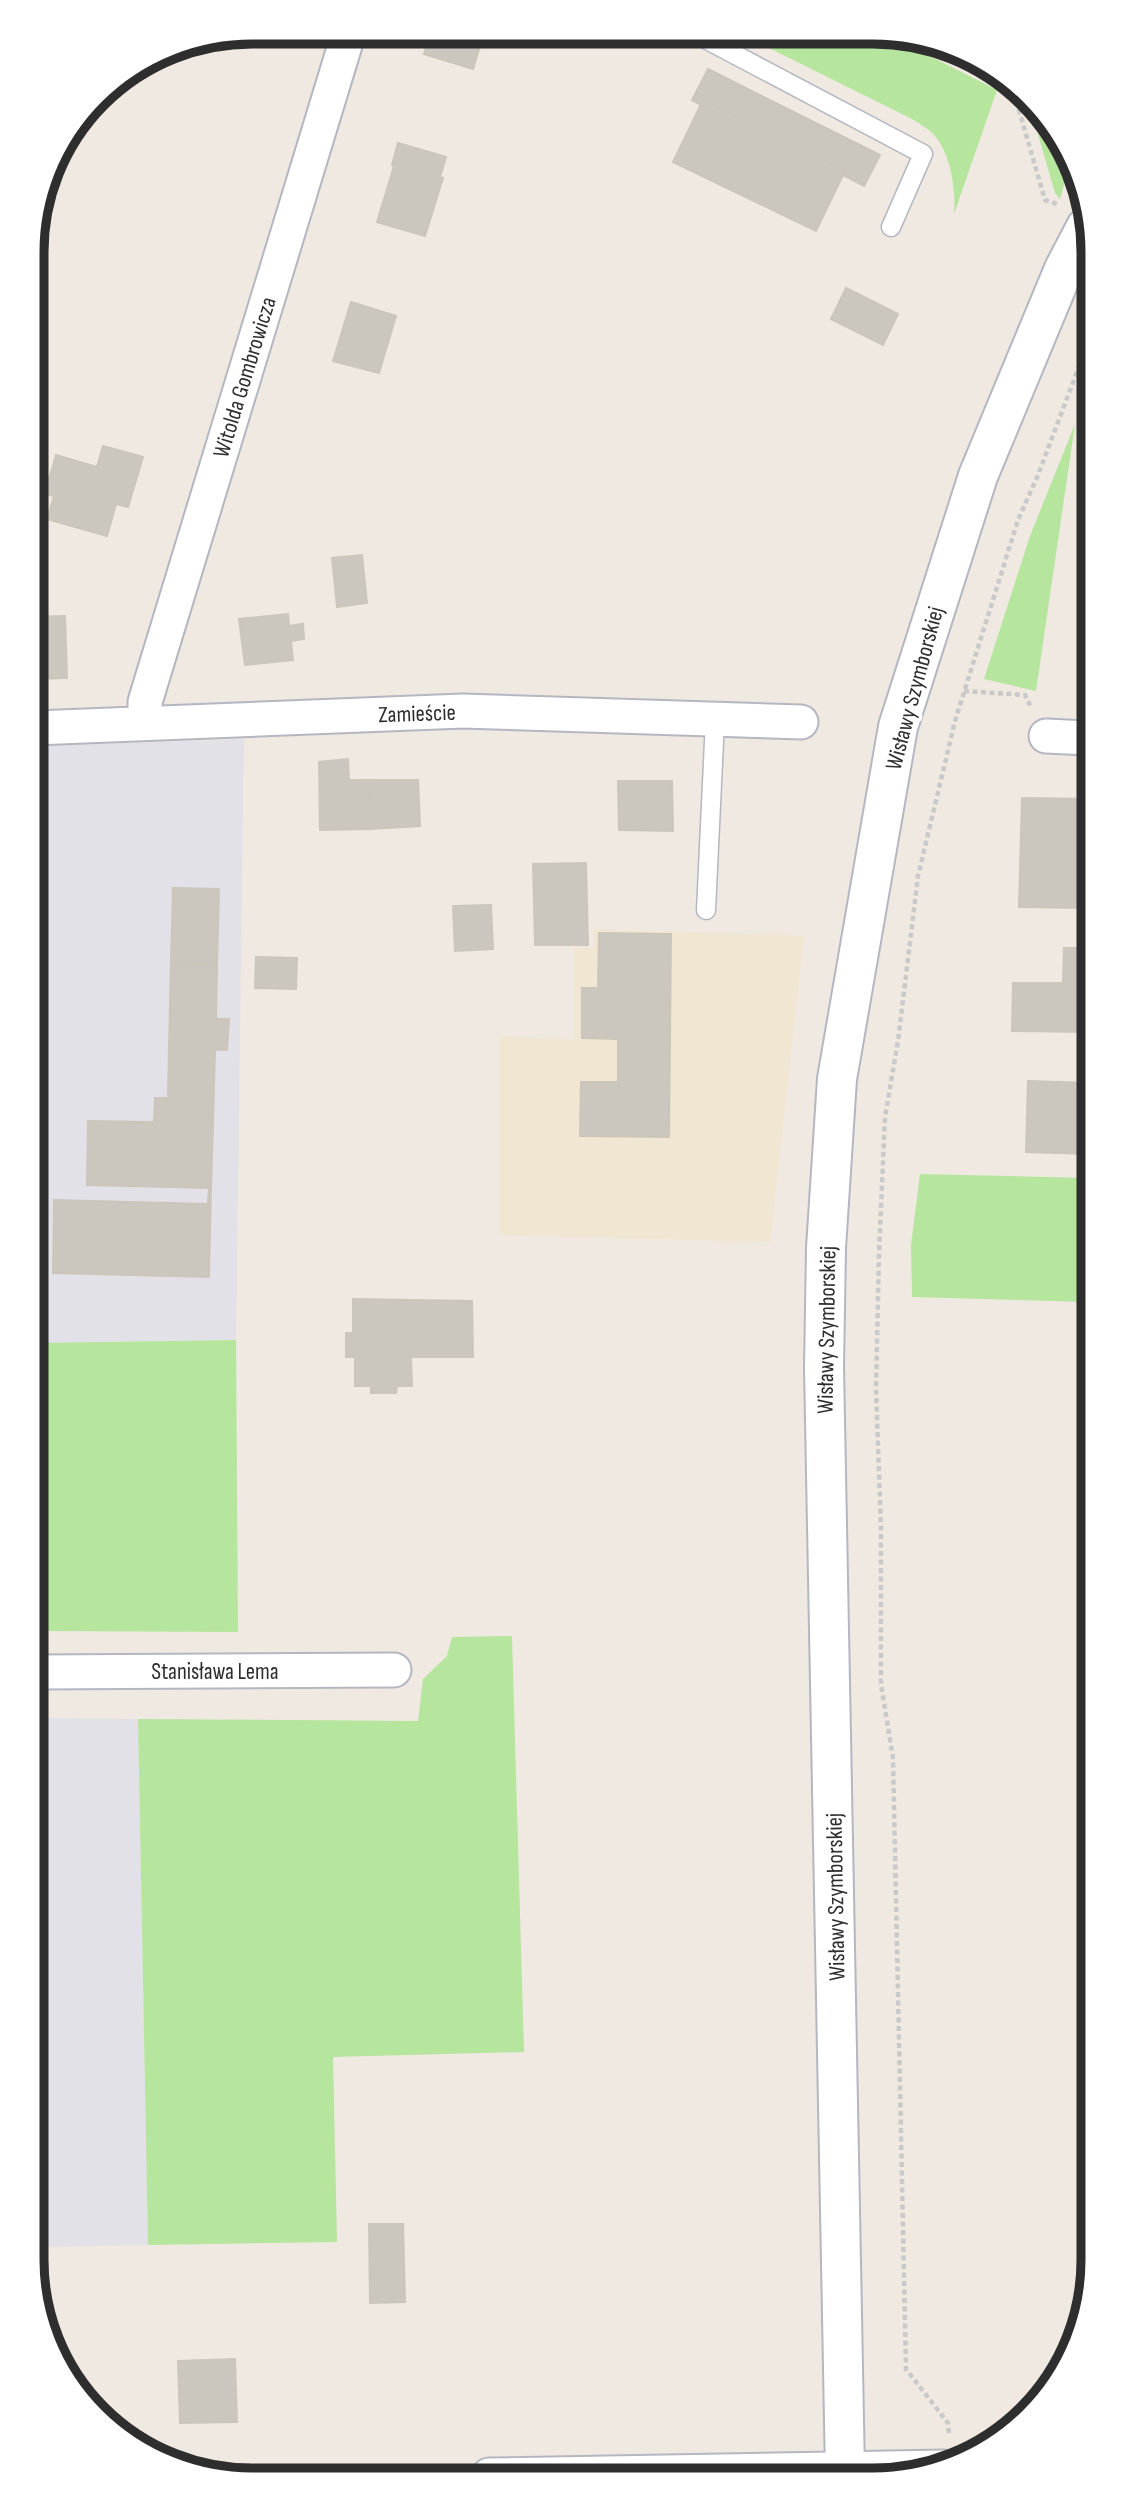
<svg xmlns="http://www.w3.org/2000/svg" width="1125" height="2512" viewBox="0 0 1125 2512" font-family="'Sofia Sans Condensed',sans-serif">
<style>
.industrial{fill:#e3e1e8}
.education{fill:#f0e6d1}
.green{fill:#b6e59e}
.building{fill:#cbc7bf;stroke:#cbc5ba;stroke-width:2}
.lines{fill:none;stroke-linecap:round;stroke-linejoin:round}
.service-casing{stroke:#b4b7c1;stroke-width:21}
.minor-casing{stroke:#b4b7c1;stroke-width:37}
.secondary-casing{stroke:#b4b7c1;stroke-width:42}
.path{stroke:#c9c9c9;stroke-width:4.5;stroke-dasharray:5 3.5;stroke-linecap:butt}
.service{stroke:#fff;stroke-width:18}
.minor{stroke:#fff;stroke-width:33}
.secondary{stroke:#fff;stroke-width:38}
.labels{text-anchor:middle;stroke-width:7;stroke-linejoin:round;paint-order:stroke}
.street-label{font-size:23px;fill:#2e2e2e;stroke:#fff}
.rim{fill:none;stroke:#2e2e2e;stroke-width:9}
</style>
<rect width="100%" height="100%" fill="#efe9e1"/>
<g class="industrial">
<polygon points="244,739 236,1340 36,1343 34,746"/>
<polygon points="37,1718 138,1719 148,2245 39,2247"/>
</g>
<polygon class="education" points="594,929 804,936 770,1242 500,1235 500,1036 574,1040 574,948 594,948"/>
<g class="green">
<path d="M743,35h145l109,55 -43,124c2,-24 -3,-59 -19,-78 -6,-7 -15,-12 -23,-17z"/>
<path d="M1028,100l6,4c29,35 41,47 26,95l-5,-6z"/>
<polygon points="1075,424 1036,691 984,679 1030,536"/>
<polygon points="920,1174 1089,1178 1090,1302 912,1297 911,1245"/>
<polygon points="236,1340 238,1632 37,1631 36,1343"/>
<polygon points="512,1636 524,2052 333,2057 337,2242 148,2245 138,1719 418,1721 423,1679 447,1656 452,1637"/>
</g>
<g class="building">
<polygon points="430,33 484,33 473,69 424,54"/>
<polygon points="708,69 880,155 864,186 843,175 845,171 703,100 701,105 692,100"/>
<polygon points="703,100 845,171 816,231 673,162"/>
<polygon points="398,143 446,157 440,177 443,178 425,236 377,222 394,166 392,165"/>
<polygon points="846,288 898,314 883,345 831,319"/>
<polygon points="351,302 396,316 379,373 333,361"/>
<polygon points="103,446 143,457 128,507 116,504 107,536 47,519 54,496 45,494 56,455 97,467"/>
<polygon points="362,555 367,603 337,607 332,558"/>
<polygon points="288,614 289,626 303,624 304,639 291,641 293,660 245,665 239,619"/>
<polygon points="65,616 67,678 34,679 33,617"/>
<polygon points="348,759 349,780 368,780 371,829 320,830 319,762"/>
<polygon points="368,780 418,780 420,826 371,829"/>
<polygon points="618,781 672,781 673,831 619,830"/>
<polygon points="1022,798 1088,799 1088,908 1019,907"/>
<polygon points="586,863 588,945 535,945 533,864"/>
<polygon points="173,888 219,889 217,965 171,963"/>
<polygon points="491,905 493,949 455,951 453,906"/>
<polygon points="599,933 671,934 669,1137 580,1136 581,1082 618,1082 618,1039 582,1038 582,988 598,988"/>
<polygon points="1064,948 1088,948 1089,1032 1012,1031 1013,983 1063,983"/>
<polygon points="256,957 297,958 296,989 255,988"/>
<polygon points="171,963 217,965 216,1019 229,1019 227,1050 169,1048"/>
<polygon points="169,1048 215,1049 213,1123 154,1122 155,1098 168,1098"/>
<polygon points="1028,1081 1089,1083 1089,1154 1026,1152"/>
<polygon points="88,1121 213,1123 211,1188 87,1185"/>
<polygon points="209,1188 211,1188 209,1277 53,1273 54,1200 208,1204"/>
<polygon points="353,1299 472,1301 473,1357 411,1357 412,1386 397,1386 396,1393 371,1393 371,1386 355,1386 355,1357 346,1357 346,1333 353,1333"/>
<polygon points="369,2224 403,2224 405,2302 370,2303"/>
<polygon points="39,2288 45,2288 46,2321 41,2322 39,2318"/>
<polygon points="235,2359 237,2422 180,2423 178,2361"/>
</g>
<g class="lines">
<defs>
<g id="service">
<polyline points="696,34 923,154 891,227"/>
<polyline points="706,910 715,720"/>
</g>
<g id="minor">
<polyline points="145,722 145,702 349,32"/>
<polyline points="34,728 463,711 801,722"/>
<polyline points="1046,736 1088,738"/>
<polyline points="37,1672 394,1670"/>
<polyline points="489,2475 944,2467"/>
</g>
<polyline id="secondary" points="845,2473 824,1367 826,1248 837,1079 898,727 978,476 1064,269 1086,227"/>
</defs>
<use href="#service" class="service-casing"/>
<use href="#minor" class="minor-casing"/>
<use href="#secondary" class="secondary-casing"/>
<g class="path">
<polyline points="1019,86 1014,93 1045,200 1057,204"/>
<polyline points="964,691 1025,695 1031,707"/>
<polyline points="949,2433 948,2423 906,2369 893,1758 881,1684 881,1528 876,1389 879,1253 885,1117 898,1041 918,876 955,721 1018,520 1038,475 1086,348"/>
</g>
<use href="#service" class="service"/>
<use href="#minor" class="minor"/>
<use href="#secondary" class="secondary"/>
</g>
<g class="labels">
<g class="street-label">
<text transform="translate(244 377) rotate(-73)" y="8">Witolda Gombrowicza</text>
<text transform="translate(914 688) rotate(-75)" y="8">Wisławy Szymborskiej</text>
<text transform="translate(417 713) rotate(-2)" y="8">Zamieście</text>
<text transform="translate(826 1330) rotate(-89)" y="8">Wisławy Szymborskiej</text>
<text x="215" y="1679">Stanisława Lema</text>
<text transform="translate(835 1897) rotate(-91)" y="8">Wisławy Szymborskiej</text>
</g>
</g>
<path d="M0 0H1125V2512H0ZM252 44H873A208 208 0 0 1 1081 252V2260A208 208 0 0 1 873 2468H252A208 208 0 0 1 44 2260V252A208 208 0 0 1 252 44Z" fill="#fff" fill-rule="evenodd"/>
<path class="rim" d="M252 44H873A208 208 0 0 1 1081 252V2260A208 208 0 0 1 873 2468H252A208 208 0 0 1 44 2260V252A208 208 0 0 1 252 44Z"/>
</svg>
